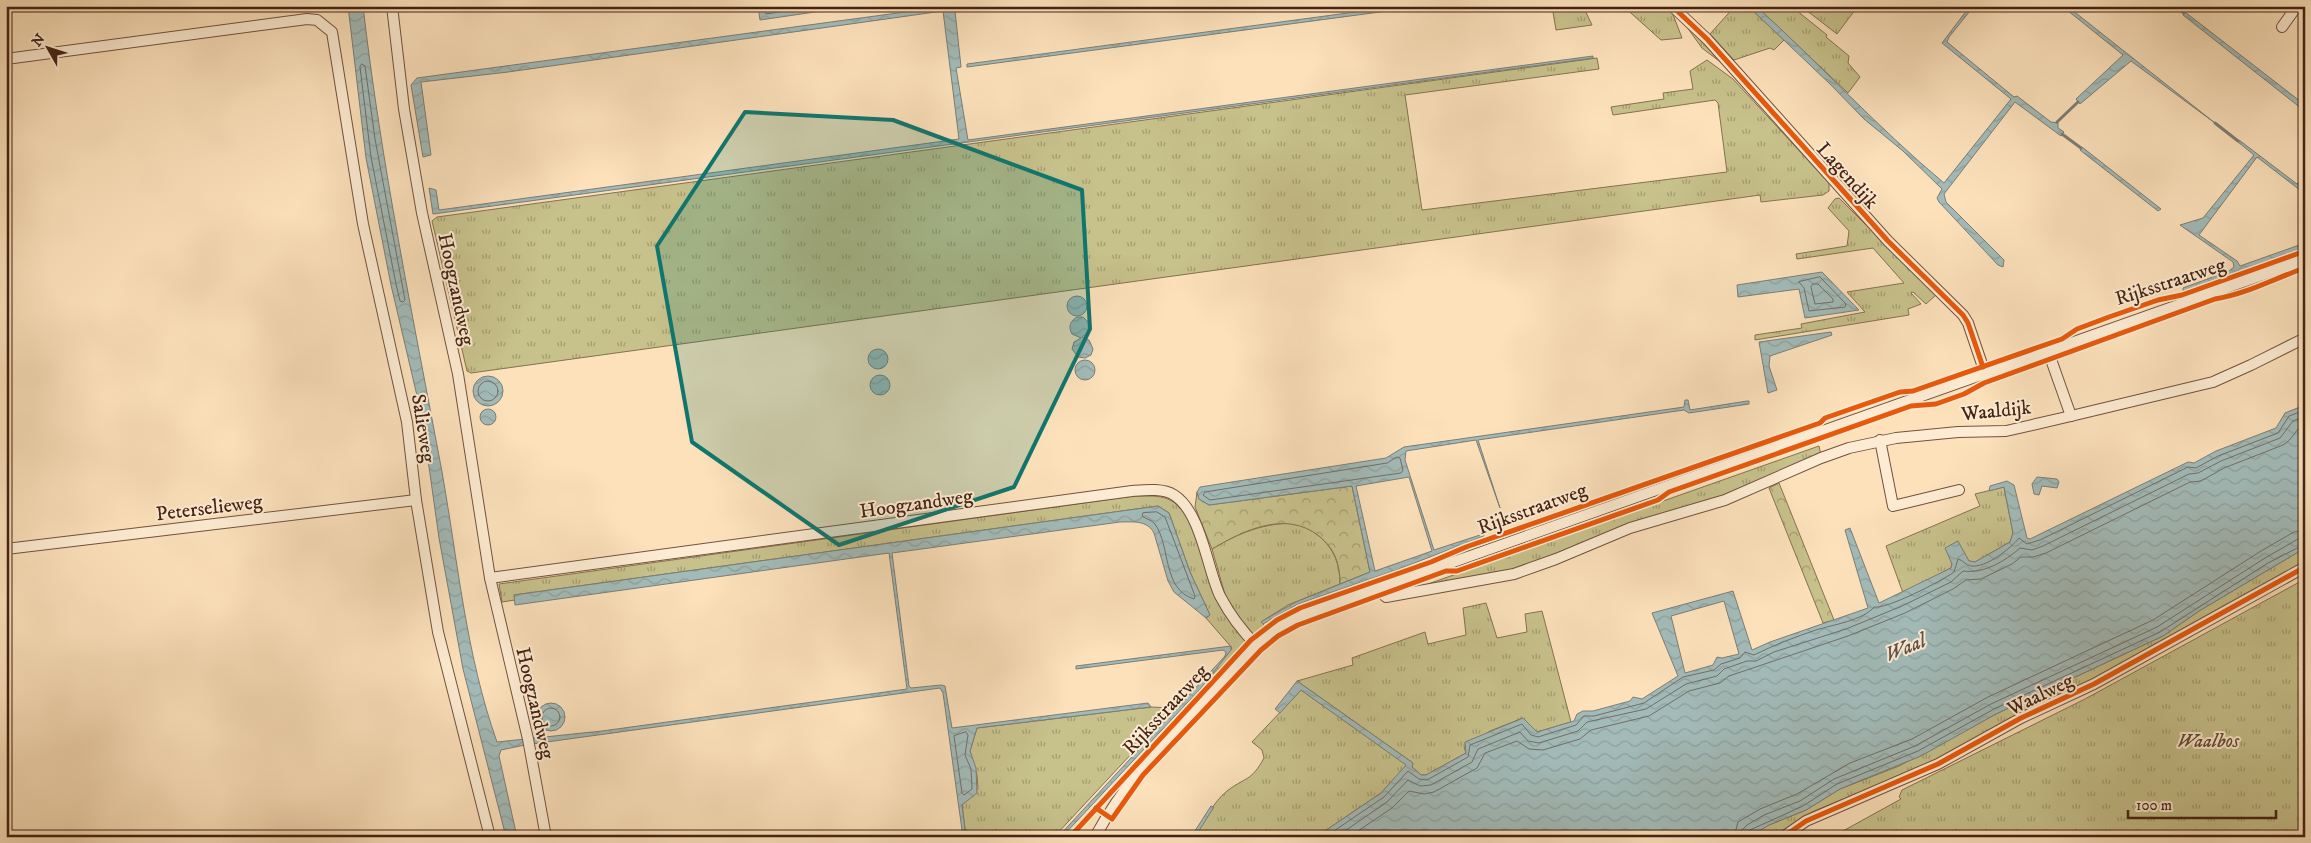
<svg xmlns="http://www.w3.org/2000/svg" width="2311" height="843" viewBox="0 0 2311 843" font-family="'IM FELL DW Pica',serif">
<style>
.grass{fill:url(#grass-tufts);stroke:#867250}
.forest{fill:url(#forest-crowns);stroke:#867250}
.water{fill:url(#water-waves);stroke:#7c7e77;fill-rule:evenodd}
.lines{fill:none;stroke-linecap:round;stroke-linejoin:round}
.shore{stroke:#736e66;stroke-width:1}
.stream{stroke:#7c7e77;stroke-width:3}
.minor-casing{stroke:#72523e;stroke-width:12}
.minor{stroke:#fdecd3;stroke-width:10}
.cycleway-casing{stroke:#fdecd3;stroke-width:8}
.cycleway{stroke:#e8590c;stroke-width:5}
.marked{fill:#0f766e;fill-opacity:0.2;stroke:#0f766e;stroke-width:4;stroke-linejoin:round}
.labels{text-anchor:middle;stroke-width:4;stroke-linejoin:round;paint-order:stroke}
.street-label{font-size:20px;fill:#442214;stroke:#fdecd3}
.park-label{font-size:20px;font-style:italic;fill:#654a32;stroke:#fdecd3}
.water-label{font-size:21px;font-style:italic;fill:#605046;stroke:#fdecd3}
</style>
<defs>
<pattern id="grass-tufts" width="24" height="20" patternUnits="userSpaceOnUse" patternTransform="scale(1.25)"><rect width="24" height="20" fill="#c7c18b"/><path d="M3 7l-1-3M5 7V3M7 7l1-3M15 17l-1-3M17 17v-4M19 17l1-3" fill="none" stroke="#a39c70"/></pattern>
<pattern id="forest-crowns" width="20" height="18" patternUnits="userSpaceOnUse" patternTransform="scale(1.25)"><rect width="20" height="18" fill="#c7c18b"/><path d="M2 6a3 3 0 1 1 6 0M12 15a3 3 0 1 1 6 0" fill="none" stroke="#a39c70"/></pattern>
<pattern id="water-waves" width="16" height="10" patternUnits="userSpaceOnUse" patternTransform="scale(1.25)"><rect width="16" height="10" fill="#a2bbb9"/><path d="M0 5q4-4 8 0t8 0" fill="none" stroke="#8da09e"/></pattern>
</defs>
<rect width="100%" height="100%" fill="#fce1bb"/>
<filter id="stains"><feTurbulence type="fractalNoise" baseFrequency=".004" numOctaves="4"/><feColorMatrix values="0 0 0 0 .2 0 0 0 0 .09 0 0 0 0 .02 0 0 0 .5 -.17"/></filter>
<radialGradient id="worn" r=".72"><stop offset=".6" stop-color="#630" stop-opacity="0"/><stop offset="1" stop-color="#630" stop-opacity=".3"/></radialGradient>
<g class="grass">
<polygon points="1552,6 1583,6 1592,25 1556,30"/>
<polygon points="1623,6 1665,6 1672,12 1682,38 1661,40"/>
<polygon points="1735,6 1748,6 1784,40 1774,50 1770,48 1734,60 1710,34"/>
<polygon points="1756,6 1791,6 1827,35 1826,37 1849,56 1848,63 1860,77 1848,93"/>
<polygon points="1809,6 1858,6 1837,34 1806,10"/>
<polygon points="1684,23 1721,61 1723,64 1702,48"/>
<polygon points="1597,58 1599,69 1405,95 1422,210 1727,172 1718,103 1715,100 1613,115 1611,107 1664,99 1663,93 1693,89 1690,71 1707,60 1733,79 1829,183 1829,191 1823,195 1761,202 1760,195 471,373 467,371 432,221 437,217"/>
<polygon points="1839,198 1936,295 1926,304 1913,292 1911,293 1921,304 1908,309 1909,315 1755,340 1755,335 1802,328 1801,324 1865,312 1847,292 1904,283 1873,248 1797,259 1796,254 1847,246 1849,231 1828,208 1835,199"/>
<path d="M1819,446l2,9 -100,43 -132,42c-51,32 -120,40 -178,50z"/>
<polygon points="2004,487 2013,533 2010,542 1975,562 1969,561 1957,541 1951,568 1903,593 1886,546 1980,506 1975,494"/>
<path d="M1134,496c25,0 36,-2 53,19l57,123 1,6 -37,35 24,-31 -26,-30 4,-3 -20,-43 -21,-59 -11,-7 -644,89 1,5 -13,2 -3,-18z"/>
<path d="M1296,523c28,11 44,30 44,61l-52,21 -27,17 4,4 -10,9 -8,-6 -21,-31 -14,-49c27,-16 51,-26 84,-26z"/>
<polygon points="2305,548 2305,564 2122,668 1929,764 1814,811 1802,817 1780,837 1749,837 1769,825 1806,810 1840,789 1899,766 1996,714 2163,636 2199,611"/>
<polygon points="2305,579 2305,837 1832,837 1901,799 1899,797 1902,790 2085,699"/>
<polygon points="1486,603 1497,638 1527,632 1525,614 1542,611 1571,722 1537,732 1523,718 1490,731 1464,747 1466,753 1426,775 1421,775 1412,767 1413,763 1297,681 1353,665 1352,658 1425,632 1428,644 1466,635 1463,608"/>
<path d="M1301,690l106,75 -26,28 -65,44h-121c9,-15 18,-35 32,-46 18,-14 24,-9 37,-33l-2,-8 -10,-8z"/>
<polygon points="1151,707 1174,708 1054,837 966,837 962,805 978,789 977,775 970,751 977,728"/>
</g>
<g class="forest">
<polygon points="1779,483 1834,620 1823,623 1769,488"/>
<path d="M1352,486l18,86 -30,12c0,-20 -5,-35 -21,-48 -33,-26 -75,-6 -107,13l-17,-42 2,-15 2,7 10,6z"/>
</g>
<g class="water">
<path d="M348,6h15c18,157 50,311 79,466 16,90 24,183 55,270l105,-11 305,-42 -18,-136 -374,52 -1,-10 644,-89 11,7 21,59 20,43 -4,3 -32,-26 -6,-11 -14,-48c-7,-13 -20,-11 -34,-11l-228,31 17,133 2,2 30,-3 4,1 7,42 196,-25 3,4 -174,21 -7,23 6,17 1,25 -15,12 4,32h-3l-20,-144 -3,-5 -415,57 -24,5 -2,6 18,81h-11l-43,-168 -24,-131 -17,-121 -31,-132 -25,-127z"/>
<polygon points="758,6 856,6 760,20"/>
<polygon points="910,6 935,6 936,9 987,6 955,11 961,67 956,68 968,140 1593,56 1593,58 433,214 429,188 436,190 439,210 959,139 943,11 508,72 421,82 431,155 423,157 411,85 417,78 905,12"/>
<polygon points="1400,6 1425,6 967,67 967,64"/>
<path d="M1748,6h8c64,58 122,122 188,177l67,-84 -69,-56 28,-37h4l-25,31 -2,5 67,55 3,-1 34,26 7,1v5l6,4 -3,4 -46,-34 -71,92 2,8 58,58 -1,7 -5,-2 -59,-63 -2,-4 5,-9 -39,-38 -39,-32 -33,-34z"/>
<polygon points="2062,6 2067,6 2215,123 2131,61 2080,104 2076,99 2123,55"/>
<polygon points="2185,12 2305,105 2302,109 2183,15"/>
<polygon points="2239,140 2297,184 2305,176 2305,180 2299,186 2305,190 2305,194 2257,157 2199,235 2237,261 2240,266 2305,243 2305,247 2183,291 2183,288 2229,271 2234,267 2233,262 2180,225 2203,218 2254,155 2238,142"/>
<polygon points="2082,147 2161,209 2158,211 2080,150"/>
<polygon points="1822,272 1859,310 1805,318 1799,289 1738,297 1737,285"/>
<circle cx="1077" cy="306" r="10"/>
<path d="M1077,317h6l7,7v7l-8,6 7,3 4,9 -2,6 -6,3 -7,-1 -6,-8 2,-7 7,-4 -9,-4c-4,-7 -2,-13 5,-17z"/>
<polygon points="1831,332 1832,335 1770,356 1769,366 1777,390 1768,393 1759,342"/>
<circle cx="878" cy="359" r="10"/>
<circle cx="1085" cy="370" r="10"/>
<circle cx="880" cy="385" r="10"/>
<circle cx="488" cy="391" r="15"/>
<path d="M1685,400h3l2,10 57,-9h2v3l-60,9 -5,-3 -206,30 22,68 -24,-68 -70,11 -1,9 29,90 49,-16 1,2 -85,33 -101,35 -35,20 -2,-2 3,-2 32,-18 74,-30 -18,-86 -143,19 -10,-6 -2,-7 3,-5 186,-29 18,-11 280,-40zM1409,477l23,74 -57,20 -19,-85z"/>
<path d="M2305,405v143l-106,63 -36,25 -167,78 -75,42 -81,33 -34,21 -37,15 -20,12h-433l65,-44 25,-28 -105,-75 -21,23 -5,-4 22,-28 116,82 -1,4 9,8h5l40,-22 -1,-11 58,-24 14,14 37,-11 3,-7 6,-3h10l37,-10 3,-4 9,2 36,-23 -26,-63 81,-22 19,59 18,-8 98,-34 -23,-78 5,-2 29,75 72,-35 1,-4 -7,-16 13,-7 11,20 6,1 35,-20 3,-9 -9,-46 -15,4 1,-5 17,-5 7,4 13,53 3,1 158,-77 6,1 22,-12 60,-23 9,-15zM1724,601l15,53 -17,4 -5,-1 -4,8 -28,8 -14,-57z"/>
<circle cx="488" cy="417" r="8"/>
<polygon points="2037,477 2057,479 2059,482 2057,488 2042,486 2039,495 2034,494 2032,484"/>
<polygon points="1231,646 1231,650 1201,688 1062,837 1058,837 1225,656 1226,652 1223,650 1076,669 1076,666"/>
<circle cx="551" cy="717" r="14"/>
<polygon points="1211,806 1214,807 1195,837 1191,837"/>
</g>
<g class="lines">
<g class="shore">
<polyline points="763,6 766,14 821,6"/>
<polygon points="362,64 365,66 375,139 405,300 403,302 400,301 396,284 371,157 360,67"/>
<polygon points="1820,277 1846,304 1845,307 1809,311 1804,288 1799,282"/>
<polygon points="1813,284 1818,284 1833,299 1833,302 1815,304 1811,287"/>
<circle cx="488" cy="391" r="10"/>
<polygon points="1397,457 1400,458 1403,470 1401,473 1210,500 1203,495 1205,492 1387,463"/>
<path d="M1157,512l8,5 30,79 -1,3c-32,-10 -23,-52 -39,-75 -3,-4 -9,-5 -13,-8l1,-3z"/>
<circle cx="551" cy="717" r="9"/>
<polygon points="966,732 968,735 965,755 971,769 972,789 964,795 962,793 954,736"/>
<path d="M1325,837l59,-40 24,-26 11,8 8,1 41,-23 2,-12 52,-21 9,11 7,2 38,-12 8,-9h10l50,-13 39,-26 31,-7 7,-6 19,-6 5,-6 9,3c20,-10 41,-18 62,-25 16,-5 48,-10 58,-23 11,3 68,-26 80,-35l4,-13c5,1 7,6 13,7 15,2 39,-17 48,-28l8,6 13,-4 148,-73 8,1 22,-12 60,-23 11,-17 16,-6"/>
<path d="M1336,837l51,-35 21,-22 12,6 11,-1 41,-23 6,-13 42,-17 8,9 11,2 39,-12 9,-9 59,-13 40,-25 31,-8 7,-7 23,-8h9l18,-9 72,-23 56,-23 49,-24 12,-11c20,3 41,-9 57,-23l12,2 11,-4 146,-72 9,-1 23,-12 59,-23 13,-17 12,-5"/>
<path d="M1349,837l43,-29 17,-17 15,3 10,-2 43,-24 8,-15 32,-12 12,8 14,1 37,-11 11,-9 58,-14 40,-25 31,-8 9,-7 119,-40 57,-23 48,-24 13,-9 15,-1 31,-15 9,-7h12l13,-4 144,-71 11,-1 23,-13 59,-23c10,-5 12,-17 22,-21"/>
<polyline points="1734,837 1738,822 1760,809 1797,794 1850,763 1912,739 1988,697 2153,620 2261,551 2294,532 2305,530"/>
<polyline points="1741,837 1742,830 1747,825 1764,815 1800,801 1834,779 1915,746 1991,704 2157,627 2265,558 2298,539 2305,538"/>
<polyline points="1747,837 1750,830 1803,806 1837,784 1918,751 1994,709 2160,632 2268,563 2305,544"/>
</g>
<g class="stream">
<polyline points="2174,6 2184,13"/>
<polyline points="2057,122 2078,102"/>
<polyline points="2215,123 2238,141"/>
<polyline points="2062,134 2081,148"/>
</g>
<defs>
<g id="minor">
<path d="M392,6l12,103 18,104 36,161 32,204 642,-87c13,-1 31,-3 42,4 27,17 33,73 46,101 9,17 23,36 37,50"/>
<polyline points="1672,6 1707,39 1888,241 1963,315 1968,323 1985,373"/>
<polyline points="2282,27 2297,6"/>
<polyline points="6,59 307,19 317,20 332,32 363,224 407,422 416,500 438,632 490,837"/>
<polyline points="2048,351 2071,416"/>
<polyline points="1880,440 1893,506 1959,490"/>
<polyline points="6,549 416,500"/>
<polyline points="490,578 528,739 546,837"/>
<polyline points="1377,589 1386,597 1514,574 1556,559 1630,528 1725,500 1821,458 1849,448 1896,438 1958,432 2006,431 2071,416 2213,382 2251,365 2305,338"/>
<path d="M1095,837c40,-74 104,-131 162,-191l17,-15 27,-15 1004,-356"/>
<polyline points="1783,837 1806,821 1938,764 2021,718 2094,684 2305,567"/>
</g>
</defs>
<use href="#minor" class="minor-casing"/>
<use href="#minor" class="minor"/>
<defs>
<g id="cycleway">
<polyline points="1672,6 1707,39 1888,241 1963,315 1968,323 1983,367"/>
<path d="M1096,808l16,11 31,-44 118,-125 17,-14 20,-11 148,-54h11l201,-71 11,-8 242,-86 25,-2 28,-10 20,-11 231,-84c32,-5 60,-21 90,-31"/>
<polyline points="1070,837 1251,640 1277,620 1300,608 1431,562 1466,547 1820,423 1825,418 1900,392 1913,391 2062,339 2077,329 2109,317 2158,300 2182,295 2305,251"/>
<polyline points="1783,837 1806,821 1938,764 2021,718 2094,684 2305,567"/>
</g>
</defs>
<use href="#cycleway" class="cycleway-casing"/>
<use href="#cycleway" class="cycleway"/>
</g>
<path class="marked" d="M745,112l148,8 189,70 8,139 -76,158 -175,58 -147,-103 -35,-196z"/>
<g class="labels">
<g class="street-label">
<text transform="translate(1848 175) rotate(48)" y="7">Lagendijk</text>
<text transform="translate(2170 281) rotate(-18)" y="7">Rijksstraatweg</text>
<text transform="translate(457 289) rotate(78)" y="7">Hoogzandweg</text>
<text transform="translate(1996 410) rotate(-6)" y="7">Waaldijk</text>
<text transform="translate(424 428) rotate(81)" y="7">Salieweg</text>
<text transform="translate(916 503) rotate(-8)" y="7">Hoogzandweg</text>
<text transform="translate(209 507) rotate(-7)" y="7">Peterselieweg</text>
<text transform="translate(1532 508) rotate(-20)" y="7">Rijksstraatweg</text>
<text transform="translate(2040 694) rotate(-26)" y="7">Waalweg</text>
<text transform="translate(536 703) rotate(77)" y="7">Hoogzandweg</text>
<text transform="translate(1165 709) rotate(-47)" y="7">Rijksstraatweg</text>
</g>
<g class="park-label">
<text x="2208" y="747">Waalbos</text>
</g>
<g class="water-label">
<text transform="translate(1905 647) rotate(-23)" y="7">Waal</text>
</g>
</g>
<rect width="2311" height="843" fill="none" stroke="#fce1bb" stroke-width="25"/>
<rect x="8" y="8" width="2296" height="828" fill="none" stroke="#442214" stroke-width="2.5"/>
<rect x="12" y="12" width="2286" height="818" fill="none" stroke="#442214"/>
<g transform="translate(48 48) rotate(309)" stroke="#fdecd3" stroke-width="4" paint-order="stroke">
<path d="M0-4L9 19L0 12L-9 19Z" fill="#442214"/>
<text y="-8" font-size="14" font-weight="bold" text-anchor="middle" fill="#442214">N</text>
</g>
<path d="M2128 810v8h148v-8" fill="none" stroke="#442214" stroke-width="2.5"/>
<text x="2136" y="810" font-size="15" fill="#442214" stroke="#fdecd3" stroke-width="4" paint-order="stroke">100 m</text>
<rect width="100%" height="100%" filter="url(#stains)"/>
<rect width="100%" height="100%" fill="url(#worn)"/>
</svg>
